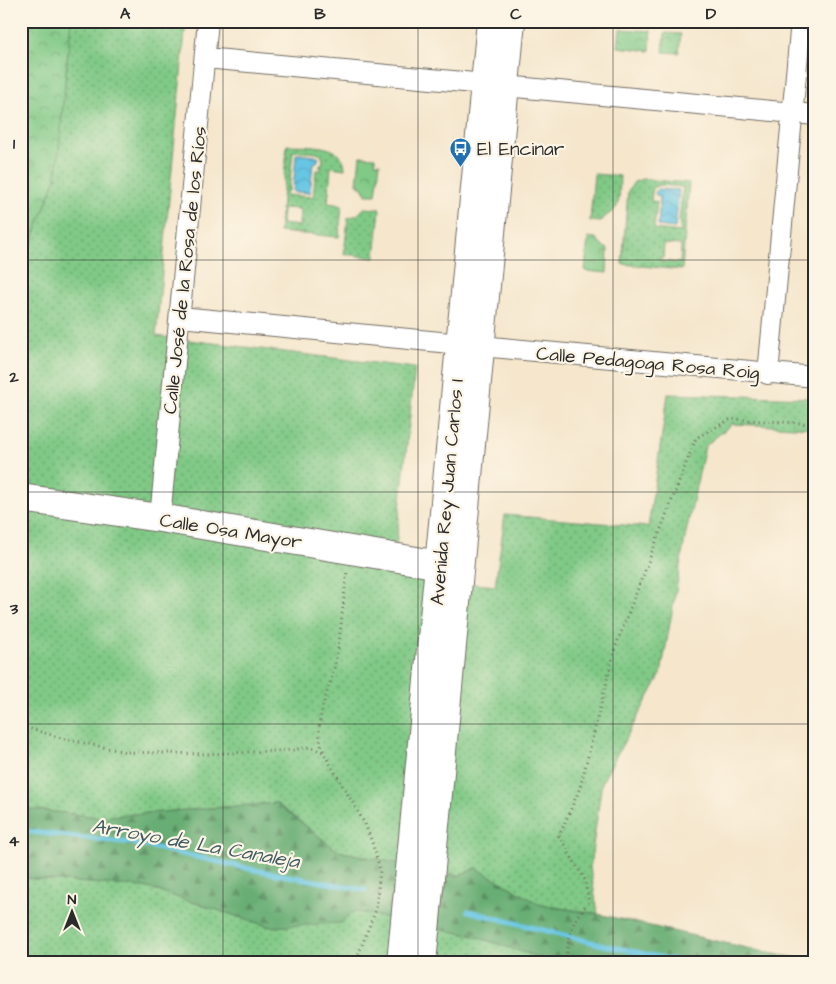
<svg xmlns="http://www.w3.org/2000/svg" width="836" height="984" viewBox="0 0 836 984" font-family="'Architects Daughter',sans-serif">
<style>
.grass{fill:url(#grass-dots);stroke:#567a58;fill-rule:evenodd}
.forest{fill:url(#forest-firs);stroke:#4a6c4f}
.park{fill:url(#park-crowns);stroke:#567a58}
.water{fill:url(#water-waves);stroke:#487888}
.lines{fill:none;stroke-linecap:round;stroke-linejoin:round}
.stream{stroke:#66c6e4;stroke-width:5}
.street-casing{stroke:#726c63;stroke-width:22}
.secondary-casing{stroke:#726c63;stroke-width:30}
.primary-casing{stroke:#726c63;stroke-width:30}
.path{stroke:#726c63;stroke-width:3;stroke-dasharray:1 4;stroke-linecap:butt}
.street{stroke:#fff;stroke-width:20}
.secondary{stroke:#fff;stroke-width:28}
.primary{stroke:#fff;stroke-width:28}
.grid{fill:none;stroke:#2b2b2b;stroke-width:1;stroke-opacity:0.55}
.labels{text-anchor:middle;stroke-width:4.5;stroke-linejoin:round;paint-order:stroke}
.poi-label{font-size:19px;fill:#2b2b2b;stroke:#fcf5e5;text-anchor:start}
.street-label{font-size:19px;fill:#2b2b2b;stroke:#fcf5e5}
.water-label{font-size:20px;font-style:italic;fill:#3d5a62;stroke:#fcf5e5}
.neatline{fill:none;stroke:#2b2b2b;stroke-width:2}
.grid-label{font-size:16px;text-anchor:middle;font-weight:bold;fill:#2b2b2b}
</style>
<defs>
<pattern id="grass-dots" width="8" height="8" patternUnits="userSpaceOnUse" patternTransform="scale(1.25)"><rect width="8" height="8" fill="#80c986"/><path d="M2 2h.1M6 6h.1" fill="none" stroke="#69a36e" stroke-width="1.8" stroke-linecap="round"/></pattern>
<pattern id="forest-firs" width="22" height="20" patternUnits="userSpaceOnUse" patternTransform="scale(1.25)"><rect width="22" height="20" fill="#68ad73"/><path d="M5 1l3.5 6h-7zM16 11l3.5 6h-7z" fill="#568d5f"/></pattern>
<pattern id="park-crowns" width="20" height="18" patternUnits="userSpaceOnUse" patternTransform="scale(1.25)"><rect width="20" height="18" fill="#80c986"/><path d="M2 6a3 3 0 1 1 6 0M12 15a3 3 0 1 1 6 0" fill="none" stroke="#69a36e"/></pattern>
<pattern id="water-waves" width="16" height="10" patternUnits="userSpaceOnUse" patternTransform="scale(1.25)"><rect width="16" height="10" fill="#66c6e4"/><path d="M0 5q4-4 8 0t8 0" fill="none" stroke="#59aac4"/></pattern>
</defs>
<rect width="100%" height="100%" fill="#fcf5e5"/>
<filter id="ink" filterUnits="userSpaceOnUse"><feTurbulence type="fractalNoise" baseFrequency=".02" numOctaves="2"/><feDisplacementMap in="SourceGraphic" scale="10" xChannelSelector="R" yChannelSelector="G"/><feConvolveMatrix kernelMatrix="1 2 1 2 8 2 1 2 1" color-interpolation-filters="sRGB"/></filter>
<filter id="wash" filterUnits="userSpaceOnUse"><feTurbulence type="fractalNoise" baseFrequency=".0096" numOctaves="4" result="noise"/><feDisplacementMap in="SourceGraphic" scale="20" xChannelSelector="R" yChannelSelector="G"/><feGaussianBlur stdDeviation="1.12" result="paint"/><feColorMatrix in="noise" values="0 0 0 0 0 0 0 0 0 0 0 0 0 0 0 0 0 1.4 0 .05"/><feComposite in="paint" operator="in"/></filter>
<g filter="url(#wash)">
<rect width="100%" height="100%" fill="#f5e6cc"/>
<g class="grass">
<polygon points="71,21 186,21 156,336 415,368 393,575 495,586 505,515 648,527 668,394 815,398 815,428 732,424 705,446 686,533 661,674 602,782 590,867 598,914 541,905 476,868 458,876 338,851 276,803 98,817 21,808 21,270 56,178"/>
<path d="M287,145c19,1 58,-3 58,24l-14,-2 -3,36 14,2 -3,32 -60,-5zM293,151l24,2 5,3 1,6 -4,5h3l-1,3h-5l-3,27 -27,-2v-4h3zM283,208l17,1 -1,15h2v2l-19,-2z"/>
<path d="M594,174l26,2c-1,9 1,25 -4,32 -5,6 -11,7 -15,14l-11,-1z"/>
<path d="M642,179l47,4 -7,87 -60,-6 6,-73 6,-9zM660,185l23,2 -4,34 2,11 -27,-3 3,-27 -6,-1c1,-3 0,-10 3,-14zM664,244l17,1 -1,18 -20,-2v-3h3z"/>
<polygon points="364,208 380,209 375,258 344,254 348,218 357,215"/>
<polygon points="21,878 145,887 271,927 354,911 474,936 556,963 21,963"/>
</g>
<polygon class="forest" points="276,803 338,851 458,876 476,868 541,905 598,914 769,953 815,961 815,963 556,963 474,936 354,911 341,923 271,927 145,887 21,878 21,808 98,817"/>
<g class="park">
<polygon points="21,21 71,21 56,178 21,270"/>
<polygon points="620,29 651,31 650,51 618,47"/>
<polygon points="665,33 681,34 679,53 663,52"/>
<polygon points="360,156 375,157 375,163 380,163 376,195 366,195 366,192 364,192 362,187 359,187 360,184 357,184"/>
<polygon points="588,237 596,238 601,245 608,249 607,273 585,271"/>
</g>
<g class="water">
<polygon points="296,154 315,156 319,158 317,162 313,163 310,193 293,192"/>
<polygon points="658,189 679,190 675,228 658,226 660,197 657,196 655,193"/>
</g>
<g class="lines">
<g class="stream">
<polyline points="21,831 133,843 255,870 365,890"/>
<polyline points="468,911 603,945 687,963"/>
</g>
</g>
</g>
<g filter="url(#ink)">
<g class="lines">
<defs>
<g id="street">
<polyline points="205,58 485,84"/>
<polyline points="505,86 815,115"/>
<polyline points="180,317 461,344"/>
<polyline points="481,346 815,377"/>
<polyline points="768,374 801,21"/>
<polyline points="160,518 208,21"/>
</g>
<polyline id="secondary" points="21,498 160,518 440,565"/>
<g id="primary">
<polyline points="401,963 491,21"/>
<polyline points="422,963 511,21"/>
</g>
</defs>
<use href="#street" class="street-casing"/>
<use href="#secondary" class="secondary-casing"/>
<use href="#primary" class="primary-casing"/>
<g class="path">
<polyline points="21,726 61,738 126,752 205,754 294,750 309,747 323,752 365,824 373,845 380,870 376,909 355,963"/>
<path d="M323,751c-11,-31 6,-57 12,-87 6,-30 8,-62 12,-93"/>
<path d="M565,963c4,-23 5,-44 24,-60l-4,-23 -26,-44 21,-48 35,-140 81,-210 35,-19 84,5"/>
</g>
<use href="#street" class="street"/>
<use href="#secondary" class="secondary"/>
<use href="#primary" class="primary"/>
</g>
</g>
<path class="grid" d="M223,21v942M418,21v942M613,21v942M21,260h794M21,492h794M21,724h794"/>
<defs>
<symbol id="bus-pin" viewBox="-11 -11 22 30"><path d="M0 17L-7.5 6A9.5 9.5 0 1 1 7.5 6Z" fill="#1f6fb2" stroke="#fcf5e5"/><path d="M-5-6H5V4H4V6H2V4H-2V6H-4V4H-5ZM-3.5-4V0h7V-4ZM-3.5 1.2v1.5H-2V1.2ZM2 1.2v1.5H3.5V1.2Z" fill="#fff"/></symbol>
</defs>
<g fill-rule="evenodd">
<use href="#bus-pin" x="448" y="136" width="25" height="34"/>
</g>
<g class="labels">
<g class="poi-label">
<text x="477" y="155">El Encinar</text>
</g>
<g class="street-label">
<text transform="translate(184 270) rotate(-84)" y="7">Calle José de la Rosa de los Ríos</text>
<text transform="translate(648 362) rotate(5)" y="7">Calle Pedagoga Rosa Roig</text>
<text transform="translate(446 492) rotate(-85)" y="7">Avenida Rey Juan Carlos I</text>
<text transform="translate(231 530) rotate(9)" y="7">Calle Osa Mayor</text>
</g>
<g class="water-label">
<text transform="translate(196 843) rotate(10)" y="7">Arroyo de La Canaleja</text>
</g>
</g>
<rect width="836" height="984" fill="none" stroke="#fcf5e5" stroke-width="55"/>
<g transform="translate(72 912)" stroke="#fcf5e5" stroke-width="4" paint-order="stroke">
<path d="M0-4L9 19L0 12L-9 19Z" fill="#2b2b2b"/>
<text y="-8" font-size="14" font-weight="bold" text-anchor="middle" fill="#2b2b2b">N</text>
</g>
<rect x="28" y="28" width="780" height="928" class="neatline"/>
<g class="grid-label">
<text x="125" y="19">A</text>
<text x="320" y="19">B</text>
<text x="516" y="19">C</text>
<text x="711" y="19">D</text>
<text x="14" y="149">1</text>
<text x="14" y="382">2</text>
<text x="14" y="614">3</text>
<text x="14" y="846">4</text>
</g>
</svg>
